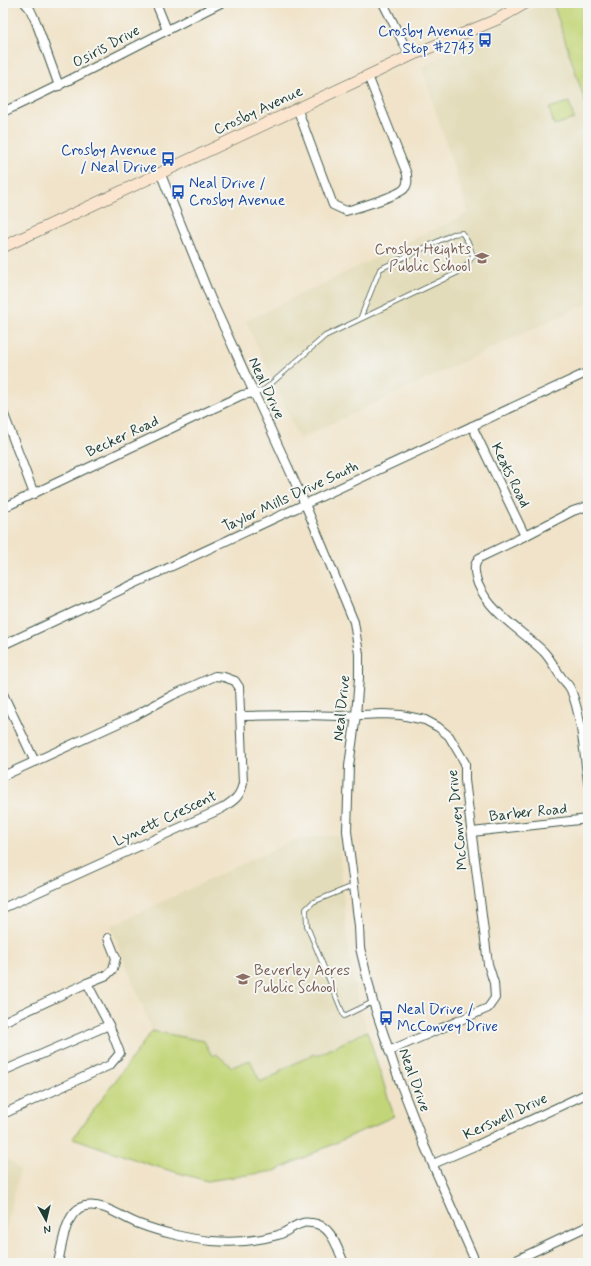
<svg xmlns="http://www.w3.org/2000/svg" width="591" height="1266" viewBox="0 0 591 1266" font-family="Mynerve,sans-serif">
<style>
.built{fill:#e3dcba}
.green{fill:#c2d578;stroke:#708956}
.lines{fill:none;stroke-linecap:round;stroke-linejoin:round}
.lane-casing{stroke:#3e564a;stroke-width:5.5}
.street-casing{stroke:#3e564a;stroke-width:10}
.secondary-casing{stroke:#3e564a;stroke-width:12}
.lane{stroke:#fff;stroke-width:4}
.street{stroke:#fff;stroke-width:8}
.secondary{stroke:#fce5cf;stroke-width:11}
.labels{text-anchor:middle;stroke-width:4;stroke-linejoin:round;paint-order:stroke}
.transit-label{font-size:15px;fill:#164399;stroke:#f6f6f2;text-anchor:end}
.street-label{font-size:15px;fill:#1f3d34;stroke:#f6f6f2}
.education-label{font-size:15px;fill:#785e54;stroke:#f6f6f2;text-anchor:end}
</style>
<rect width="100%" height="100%" fill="#f6f6f2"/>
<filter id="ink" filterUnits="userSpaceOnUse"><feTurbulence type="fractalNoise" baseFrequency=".025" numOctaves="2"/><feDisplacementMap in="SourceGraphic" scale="8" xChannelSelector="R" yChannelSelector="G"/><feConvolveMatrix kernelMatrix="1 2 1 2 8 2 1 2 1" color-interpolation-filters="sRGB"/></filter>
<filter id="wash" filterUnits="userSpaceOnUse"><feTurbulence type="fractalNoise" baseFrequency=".012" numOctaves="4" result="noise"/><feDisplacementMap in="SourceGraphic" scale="16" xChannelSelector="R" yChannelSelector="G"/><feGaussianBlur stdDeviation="0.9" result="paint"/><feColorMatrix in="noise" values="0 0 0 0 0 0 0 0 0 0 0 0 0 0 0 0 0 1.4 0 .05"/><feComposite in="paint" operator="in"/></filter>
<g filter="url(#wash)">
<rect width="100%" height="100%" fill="#f0e3c9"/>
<g class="built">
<polygon points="544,3 553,3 588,111 588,303 299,439 246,321 468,213 422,68 490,29"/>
<polygon points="338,835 349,958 358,999 367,1031 260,1083 232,1067 216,1054 212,1056 204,1041 152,1031 111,926 293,840"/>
<polygon points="3,1155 20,1170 3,1241"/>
</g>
<g class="green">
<polygon points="553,3 588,3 588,111"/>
<polygon points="569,102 574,119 554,125 549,108"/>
<polygon points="152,1031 204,1041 212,1056 216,1054 232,1067 250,1060 260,1082 280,1073 279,1071 314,1054 316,1056 367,1031 394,1116 275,1171 207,1181 151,1165 73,1138"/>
</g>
</g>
<g filter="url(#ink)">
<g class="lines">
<defs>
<g id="lane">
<polyline points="254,393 265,389 325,336 463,270 473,256 469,244 462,233 453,234 380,269 360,319"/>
<polyline points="353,886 313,902 306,909 307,926 344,1016 373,1002"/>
</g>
<g id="street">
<polyline points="25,3 30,9 36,22 59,86"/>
<polyline points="156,3 167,30"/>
<polyline points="383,3 410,56"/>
<path d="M297,108l36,97 13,6c11,-3 51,-15 58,-22 5,-5 3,-10 3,-15l-39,-98"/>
<path d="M3,112c74,-34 145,-73 218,-109"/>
<polyline points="160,172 211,299 305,504 354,622 359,654 359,678 356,715 349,766 347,831 359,926 360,948 373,1002 399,1080 425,1147 476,1263"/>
<polyline points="3,412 34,494"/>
<polyline points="472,426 525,536"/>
<path d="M588,506l-15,5 -48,25 -46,22c-2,2 -3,5 -4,8 -1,6 1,12 3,18 13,30 42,45 65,67 8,8 12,18 19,27 3,4 7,7 9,12 11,28 13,63 17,92"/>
<polyline points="3,508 242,395 254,393"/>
<polyline points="3,645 588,372"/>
<polyline points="3,694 35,762"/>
<polyline points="241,716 304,715 339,716 383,714 401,715 425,720 438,727 449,736 465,763 465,780 488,964 494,983 495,998 488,1008 389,1051"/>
<path d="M3,776l131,-60 39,-21 42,-19 9,1 11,4 4,6 4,96c-3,15 -10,18 -22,26l-218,99"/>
<polyline points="472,832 588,819"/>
<polyline points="3,1022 87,983 107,975 113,969 116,958 108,938"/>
<polyline points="3,1071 109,1025"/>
<polyline points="3,1114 110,1065 120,1053 109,1025 87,983"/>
<polyline points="433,1164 477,1145 588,1093"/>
<path d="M58,1263c4,-16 7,-53 27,-57 19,-4 37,12 54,18 21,8 50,15 73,17 22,2 45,0 66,-6 9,-3 16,-10 25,-12 2,-1 6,0 9,0 20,2 25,25 32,40"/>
<polyline points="510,1263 588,1226"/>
</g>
<polyline id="secondary" points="3,247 410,56 498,19 526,3"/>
</defs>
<use href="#lane" class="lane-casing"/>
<use href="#street" class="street-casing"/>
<use href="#secondary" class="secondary-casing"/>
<use href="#lane" class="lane"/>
<use href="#street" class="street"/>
<use href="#secondary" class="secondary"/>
</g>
</g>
<defs>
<symbol id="bus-bare" viewBox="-9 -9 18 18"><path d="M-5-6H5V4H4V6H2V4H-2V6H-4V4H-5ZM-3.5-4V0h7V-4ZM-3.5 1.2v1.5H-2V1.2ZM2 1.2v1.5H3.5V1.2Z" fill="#1a4fb4" stroke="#f6f6f2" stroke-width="2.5" paint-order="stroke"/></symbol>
<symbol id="school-bare" viewBox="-9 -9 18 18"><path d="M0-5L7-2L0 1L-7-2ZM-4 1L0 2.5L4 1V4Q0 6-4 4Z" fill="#8d6e63" stroke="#f6f6f2" stroke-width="2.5" paint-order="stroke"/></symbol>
</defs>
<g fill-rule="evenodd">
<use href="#bus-bare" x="475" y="30" width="20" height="20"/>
<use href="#bus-bare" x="158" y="149" width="20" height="20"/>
<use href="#bus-bare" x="168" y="182" width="20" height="20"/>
<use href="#school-bare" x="472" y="248" width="20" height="20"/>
<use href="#school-bare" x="233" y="969" width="20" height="20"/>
<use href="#bus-bare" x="376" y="1008" width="20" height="20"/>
</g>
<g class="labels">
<g class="transit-label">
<text x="474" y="36">Crosby Avenue<tspan x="474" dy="17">Stop #2743</tspan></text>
<text x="157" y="155">Crosby Avenue<tspan x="157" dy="17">/ Neal Drive</tspan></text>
<text x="189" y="188" text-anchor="start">Neal Drive /<tspan x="189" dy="17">Crosby Avenue</tspan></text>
<text x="397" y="1014" text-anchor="start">Neal Drive /<tspan x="397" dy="17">McConvey Drive</tspan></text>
</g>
<g class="street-label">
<text transform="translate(106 46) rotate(-28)" y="5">Osiris Drive</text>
<text transform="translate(258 110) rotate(-25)" y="5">Crosby Avenue</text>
<text transform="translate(267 388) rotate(65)" y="5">Neal Drive</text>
<text transform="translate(122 436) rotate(-25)" y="5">Becker Road</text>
<text transform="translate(511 475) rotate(64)" y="5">Keats Road</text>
<text transform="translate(290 496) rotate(-25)" y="5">Taylor Mills Drive South</text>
<text transform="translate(341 708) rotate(-84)" y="5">Neal Drive</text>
<text transform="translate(528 812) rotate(-6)" y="5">Barber Road</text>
<text transform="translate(165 818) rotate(-25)" y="5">Lynett Crescent</text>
<text transform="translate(457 820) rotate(-96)" y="5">McConvey Drive</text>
<text transform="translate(415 1080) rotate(70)" y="5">Neal Drive</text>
<text transform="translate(505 1116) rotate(-25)" y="5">Kerswell Drive</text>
</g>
<g class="education-label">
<text x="471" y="254">Crosby Heights<tspan x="471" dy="17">Public School</tspan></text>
<text x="254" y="975" text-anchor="start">Beverley Acres<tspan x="254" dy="17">Public School</tspan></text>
</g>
</g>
<rect width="591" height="1266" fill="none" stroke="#f6f6f2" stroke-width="16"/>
<g transform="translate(46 1220) rotate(172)" stroke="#f6f6f2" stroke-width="3" paint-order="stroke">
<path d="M0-3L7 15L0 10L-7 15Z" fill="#1f3d34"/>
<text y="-6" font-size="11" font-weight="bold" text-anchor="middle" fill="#1f3d34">N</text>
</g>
</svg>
